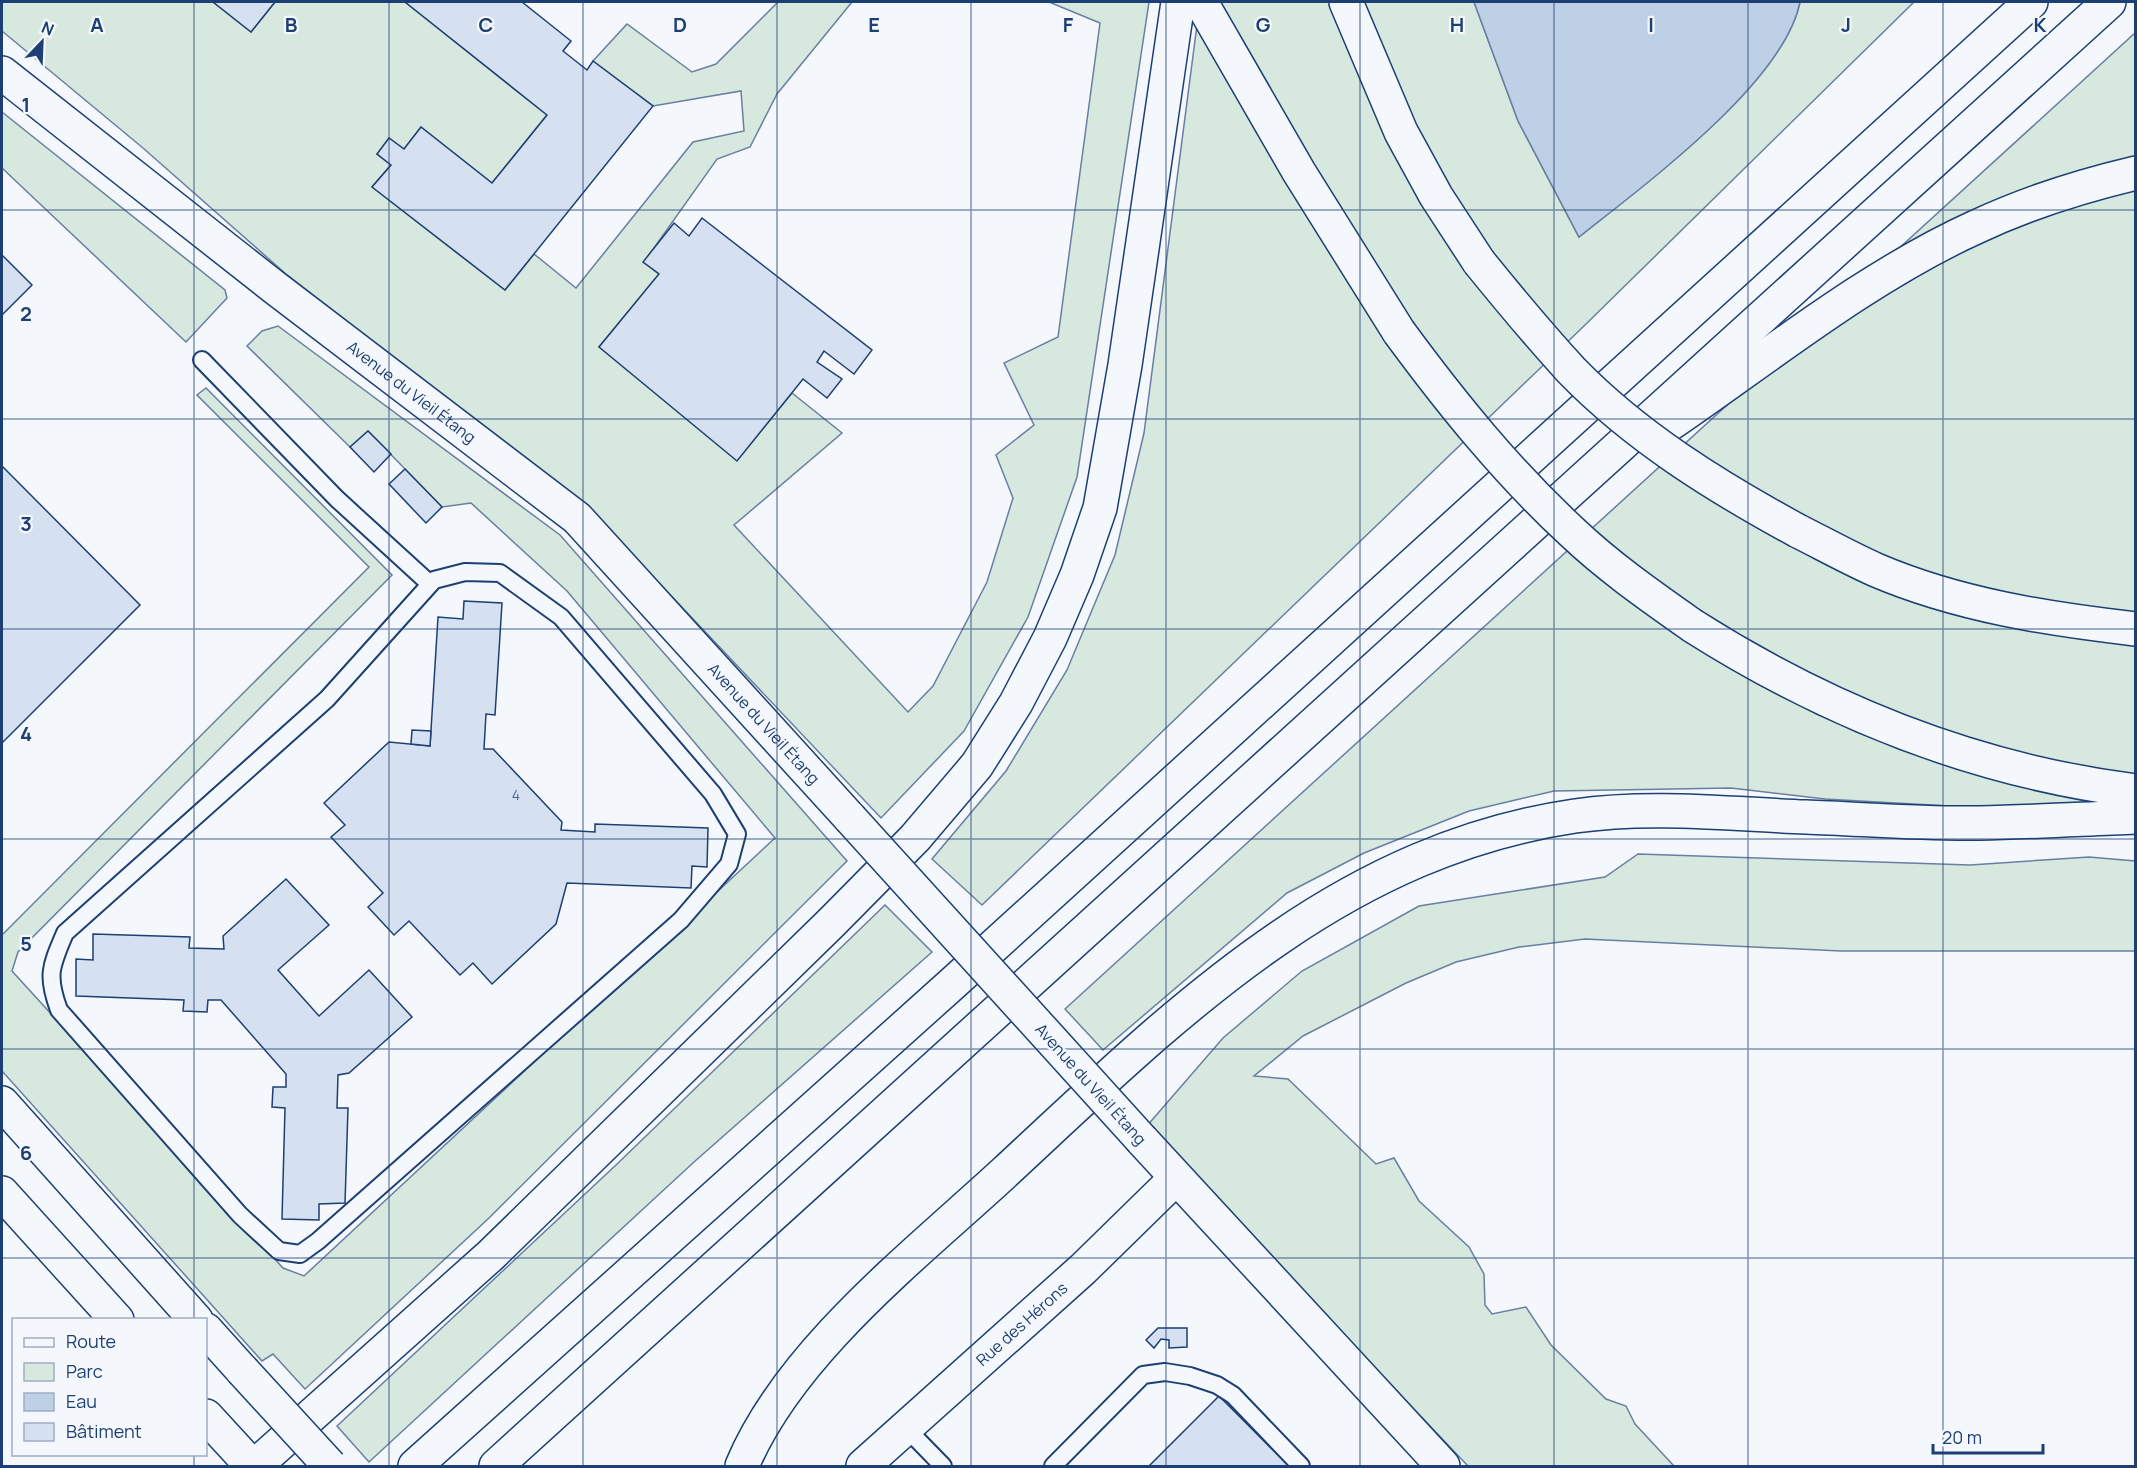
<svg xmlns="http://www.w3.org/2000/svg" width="2137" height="1468" viewBox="0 0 2137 1468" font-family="Manrope,sans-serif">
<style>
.green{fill:#d7e8df;stroke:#687fa3;stroke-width:1.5}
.water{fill:#bed0e5;stroke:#687fa3;stroke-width:1.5}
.building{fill:#d5e0f0;stroke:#1d3f73;stroke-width:1.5}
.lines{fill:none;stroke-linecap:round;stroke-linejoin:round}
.lane-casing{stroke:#1d3f73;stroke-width:20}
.street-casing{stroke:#1d3f73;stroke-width:36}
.secondary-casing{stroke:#1d3f73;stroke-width:36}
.highway-casing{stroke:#1d3f73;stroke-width:36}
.lane{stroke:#f4f7fb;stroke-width:16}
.street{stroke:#f4f7fb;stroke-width:33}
.secondary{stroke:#f4f7fb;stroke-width:33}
.highway{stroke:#f4f7fb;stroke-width:33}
.street-bridge-casing{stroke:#1d3f73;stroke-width:36;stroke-linecap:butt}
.secondary-bridge-casing{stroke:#1d3f73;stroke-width:36;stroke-linecap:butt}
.highway-bridge-casing{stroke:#1d3f73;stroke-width:36;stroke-linecap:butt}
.street-bridge{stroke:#f4f7fb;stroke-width:33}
.secondary-bridge{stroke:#f4f7fb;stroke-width:33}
.highway-bridge{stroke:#f4f7fb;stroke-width:33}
.grid{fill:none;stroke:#1d3f73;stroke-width:1.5;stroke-opacity:0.55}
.labels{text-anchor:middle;stroke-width:4.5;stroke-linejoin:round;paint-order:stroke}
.number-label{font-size:14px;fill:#4b6792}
.street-label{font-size:16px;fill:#1d3f73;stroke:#f4f7fb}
.grid-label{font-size:20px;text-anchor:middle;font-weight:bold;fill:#1d3f73;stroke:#f4f7fb;stroke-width:4.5;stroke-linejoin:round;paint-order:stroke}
</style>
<rect width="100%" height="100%" fill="#f4f7fb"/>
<g class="green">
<polygon points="2,2 213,2 251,32 275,2 405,2 547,115 492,183 421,127 404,149 389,138 377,154 391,165 372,187 505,290 534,254 576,288 693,142 744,131 741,91 653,106 593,61 627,24 692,72 716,64 778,2 852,2 777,94 750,147 717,159 644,262 659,274 599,347 737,460 792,393 842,433 734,525 908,712 933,686 987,582 1013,498 996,455 1034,425 1004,363 1058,337 1100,23 1049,2 1149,2 1077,477 1028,617 964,731 881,818 593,513 286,274 143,148 2,31"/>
<path d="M1200,2h274l44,119 61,116c64,-52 204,-153 221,-235h114l-330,324 -602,579 -50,-46 74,-88 61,-101 48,-115 29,-122z"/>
<polygon points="2135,33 2135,797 2020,810 1825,799 1731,788 1554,791 1469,811 1364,853 1287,893 1103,1050 1065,1009"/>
<polygon points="2,112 225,290 227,298 186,342 2,168"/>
<polygon points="278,326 560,535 847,861 489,1218 305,1389 273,1354 262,1361 2,1071 2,935 369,567 197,395 206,388 392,575 18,952 12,971 283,1268 304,1276 775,838 567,591 471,503 442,507 368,431 350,447 247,346 262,331"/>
<polygon points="1638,854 1970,865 2089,857 2135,861 2135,951 1841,951 1585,939 1519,947 1456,962 1406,983 1303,1036 1254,1076 1288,1079 1376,1164 1394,1158 1419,1201 1469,1247 1484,1274 1485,1305 1492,1314 1526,1307 1551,1345 1606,1399 1626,1406 1635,1424 1674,1466 1468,1466 1146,1127 1223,1038 1302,971 1419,906 1605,877"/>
<polygon points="885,905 932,952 694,1162 369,1462 337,1426 616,1165"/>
</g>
<path class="water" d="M1474,2h326c-16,81 -157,184 -221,235l-61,-116z"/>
<g class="building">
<polygon points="213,2 275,2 251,32"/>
<polygon points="405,2 522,2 571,41 563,51 587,70 593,61 653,106 505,290 372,187 391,165 377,154 389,138 404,149 421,127 492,183 547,115"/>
<polygon points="702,218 872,350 854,374 824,351 817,362 842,379 827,398 803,379 737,461 599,347 659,274 643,262 674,223 689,236"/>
<polygon points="2,255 32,285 2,315"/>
<polygon points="368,431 391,454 374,472 350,447"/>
<polygon points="2,466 140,605 2,743"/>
<polygon points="405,469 442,507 426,523 389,484"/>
<polygon points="464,601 502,603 495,715 486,714 484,749 493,749 562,822 561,830 595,832 595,824 708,828 707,867 692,866 691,888 567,883 556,924 492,984 473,963 460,975 409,921 394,935 368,907 383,893 331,837 345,825 324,803 389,742 430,746 438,617 463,619"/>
<polygon points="412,730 431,731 430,746 411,744"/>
<polygon points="286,879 329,925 278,970 319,1016 369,970 412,1017 349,1073 338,1075 337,1108 348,1108 345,1203 319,1204 319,1220 282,1219 285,1108 272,1107 273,1087 286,1087 286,1074 221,1000 208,1000 207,1012 183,1011 184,1000 76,996 76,959 93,960 93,934 190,937 189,948 224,949 223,936"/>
<polygon points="1158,1328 1187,1328 1187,1347 1169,1348 1169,1340 1161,1339 1154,1348 1146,1340"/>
<polygon points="1219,1396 1289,1466 1149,1466"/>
</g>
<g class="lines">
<defs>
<g id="lane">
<polyline points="202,360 337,499 430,584"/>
<path d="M465,572l35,1 61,44 152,177 24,40 -8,30 -48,56 -363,321 -18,13 -21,-3 -39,-36 -181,-205c-13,-35 -8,-44 6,-77l262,-234 107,-119z"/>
<polyline points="906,1428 943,1466"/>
<polyline points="1053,1466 1143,1375 1165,1372 1190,1376 1217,1385 1233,1395 1301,1466"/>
</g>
<g id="street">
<path id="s1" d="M2,73l272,214 303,231 273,300"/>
<polyline points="1142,1140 1443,1466"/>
<path id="s2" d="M863,1466l220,-197 93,-91"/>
</g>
<g id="secondary">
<polyline points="2,1103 196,1320"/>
<polyline points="2,1193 117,1320"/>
<polyline points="206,1330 242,1370"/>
<polyline points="206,1416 252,1466"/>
</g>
<g id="highway">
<polyline points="1201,2 1299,172 1399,332"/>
<polyline points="1346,2 1401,132 1436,196 1479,262"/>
<path d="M1670,424c98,-67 198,-148 306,-197 51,-24 105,-41 160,-54"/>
<path d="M1798,531c26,13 51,27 78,39 82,35 172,49 260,59"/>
<path d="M1693,626c134,85 284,145 443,165"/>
<polyline points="255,1466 491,1255 832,922 915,838 977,765 1016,703 1050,638 1077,575 1100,508 1125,365 1178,2"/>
<polyline points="415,1466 952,984 2031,2"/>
<polyline points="496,1466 2109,2"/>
<path d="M742,1466c47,-113 172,-210 262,-293 168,-156 332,-322 571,-357 75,-11 155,-2 231,1 57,2 115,7 173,6 52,-1 104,-4 157,-6"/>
</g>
</defs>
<use href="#lane" class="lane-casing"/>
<use href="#street" class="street-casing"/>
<use href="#secondary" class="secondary-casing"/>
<use href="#highway" class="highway-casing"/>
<use href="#lane" class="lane"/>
<use href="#street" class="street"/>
<use href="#secondary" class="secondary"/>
<use href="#highway" class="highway"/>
<defs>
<polyline id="street-bridge" points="850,818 1142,1140"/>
<polyline id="secondary-bridge" points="242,1370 330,1466"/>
<g id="highway-bridge">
<path d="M1479,262c30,37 60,73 92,108 65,67 146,117 227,161"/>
<path d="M1399,332c53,72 108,140 174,201 37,35 79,64 120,93"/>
</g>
</defs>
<use href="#street-bridge" class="street-bridge-casing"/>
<use href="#secondary-bridge" class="secondary-bridge-casing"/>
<use href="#highway-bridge" class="highway-bridge-casing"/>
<use href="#street-bridge" class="street-bridge"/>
<use href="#secondary-bridge" class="secondary-bridge"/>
<use href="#highway-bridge" class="highway-bridge"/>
</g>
<path class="grid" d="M194,2v1318M389,2v1464M583,2v1464M777,2v1464M971,2v1464M1166,2v1464M1360,2v1464M1554,2v1464M1748,2v1464M1943,2v1464M2,210h2134M2,419h2134M2,629h2134M2,839h2134M2,1049h2134M2,1258h2134M194,1454v12"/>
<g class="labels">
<g class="number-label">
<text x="516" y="800">4</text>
</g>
<g class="street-label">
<text dy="6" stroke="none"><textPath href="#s1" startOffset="519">Avenue du Vieil Étang</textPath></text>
<text dy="6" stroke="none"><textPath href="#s1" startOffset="1005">Avenue du Vieil Étang</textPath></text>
<text transform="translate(1091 1084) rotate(48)" y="6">Avenue du Vieil Étang</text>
<text dy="6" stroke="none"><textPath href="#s2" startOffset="213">Rue des Hérons</textPath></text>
</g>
</g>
<g class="grid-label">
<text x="97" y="32">A</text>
<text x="291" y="32">B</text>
<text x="486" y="32">C</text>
<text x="680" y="32">D</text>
<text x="874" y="32">E</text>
<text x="1068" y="32">F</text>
<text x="1263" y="32">G</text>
<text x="1457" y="32">H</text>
<text x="1651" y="32">I</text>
<text x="1846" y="32">J</text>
<text x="2040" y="32">K</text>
<text x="26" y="112">1</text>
<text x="26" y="321">2</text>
<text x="26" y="531">3</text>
<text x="26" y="741">4</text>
<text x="26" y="951">5</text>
<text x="26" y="1160">6</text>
</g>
<rect width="2137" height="1468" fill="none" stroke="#1d3f73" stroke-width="6"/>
<rect x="12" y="1318" width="195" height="138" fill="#f4f7fb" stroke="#9eadc5" stroke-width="1.5"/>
<rect x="24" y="1338" width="30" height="9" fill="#f4f7fb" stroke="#9eadc5" stroke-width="1.5"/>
<text x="66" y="1348" font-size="18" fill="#1d3f73">Route</text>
<rect x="24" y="1363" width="30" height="18" fill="#d7e8df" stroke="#9eadc5" stroke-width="1.5"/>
<text x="66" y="1378" font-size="18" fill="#1d3f73">Parc</text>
<rect x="24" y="1393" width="30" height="18" fill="#bed0e5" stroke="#9eadc5" stroke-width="1.5"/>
<text x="66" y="1408" font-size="18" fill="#1d3f73">Eau</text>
<rect x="24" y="1423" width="30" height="18" fill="#d5e0f0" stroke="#9eadc5" stroke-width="1.5"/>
<text x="66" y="1438" font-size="18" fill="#1d3f73">Bâtiment</text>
<g transform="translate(42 42) rotate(23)" stroke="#f4f7fb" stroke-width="4.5" paint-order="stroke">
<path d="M0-4.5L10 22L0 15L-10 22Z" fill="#1d3f73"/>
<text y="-9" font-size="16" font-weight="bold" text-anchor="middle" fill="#1d3f73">N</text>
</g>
<path d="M1933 1444v9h110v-9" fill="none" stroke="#1d3f73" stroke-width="3"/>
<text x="1942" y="1444" font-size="18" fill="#1d3f73" stroke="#f4f7fb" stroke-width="4.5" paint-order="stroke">20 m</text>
</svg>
